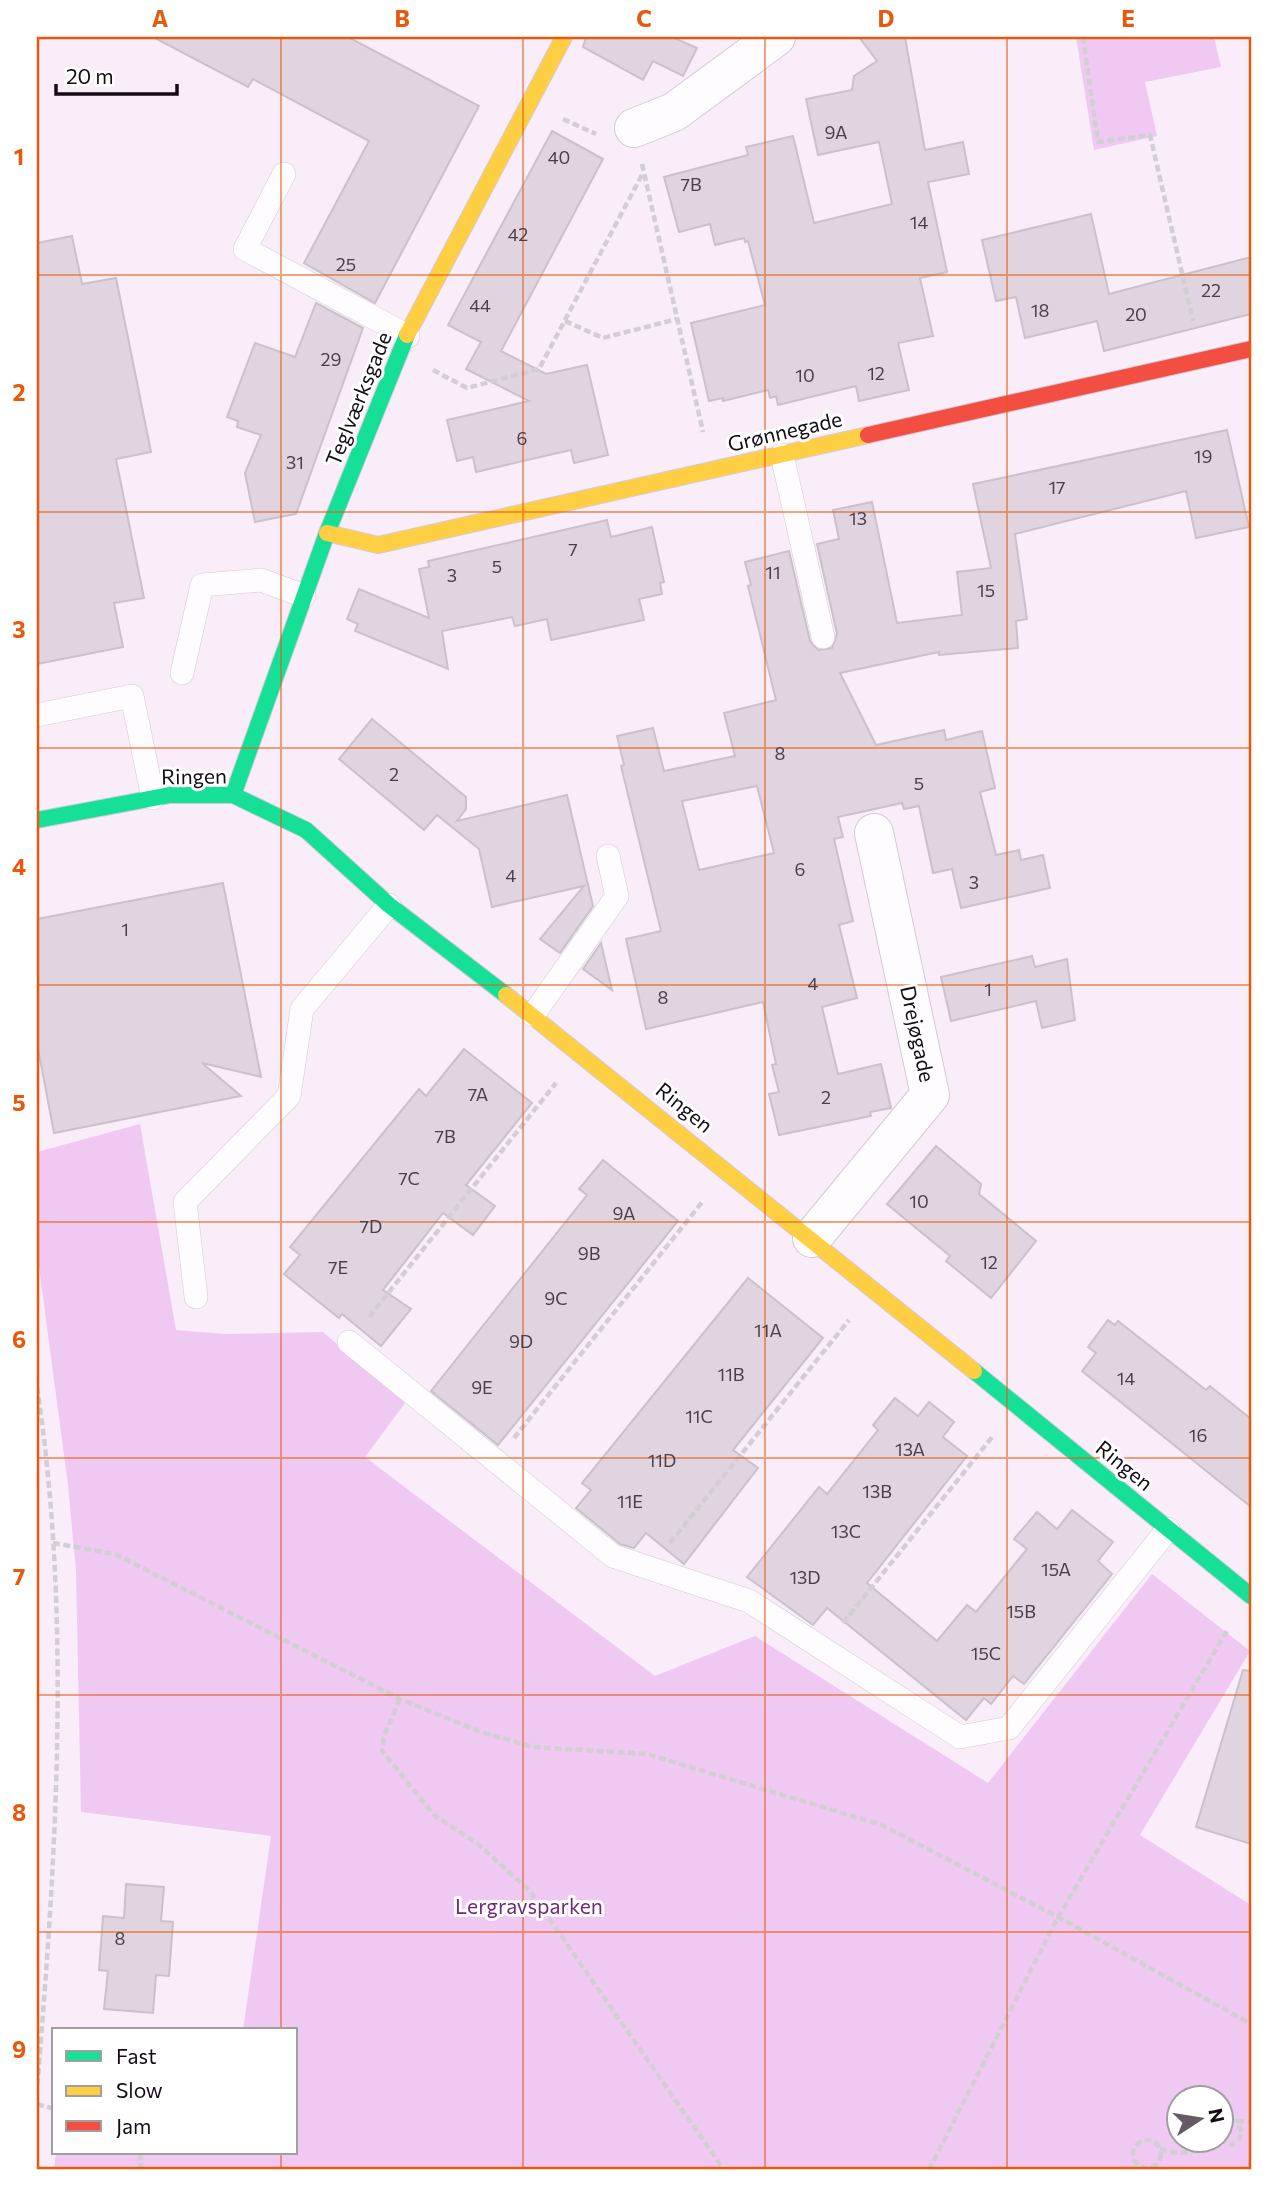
<svg xmlns="http://www.w3.org/2000/svg" width="1288" height="2207" viewBox="0 0 1288 2207" font-family="Commissioner,sans-serif">
<style>
.green{fill:#efc9f2;fill-rule:evenodd}
.building{fill:#dfd4e0;stroke:#cbc1cc;stroke-width:2;fill-rule:evenodd}
.lines{fill:none;stroke-linecap:round;stroke-linejoin:round}
.lane-casing{stroke:#d4cad5;stroke-width:24}
.street-casing{stroke:#d4cad5;stroke-width:40}
.fast-casing{stroke:#d4cad5;stroke-width:18}
.slow-casing{stroke:#d4cad5;stroke-width:18}
.jam-casing{stroke:#d4cad5;stroke-width:18}
.path{stroke:#d2ced3;stroke-width:4.5;stroke-dasharray:7 3.5;stroke-linecap:butt}
.lane{stroke:#fefcfe;stroke-width:23}
.street{stroke:#fefcfe;stroke-width:38}
.fast{stroke:#16e098;stroke-width:16}
.slow{stroke:#ffcf43;stroke-width:16}
.jam{stroke:#f24e42;stroke-width:16}
.grid{fill:none;stroke:#e8590c;stroke-width:2;stroke-opacity:0.55}
.labels{text-anchor:middle;stroke-width:6;stroke-linejoin:round;paint-order:stroke}
.number-label{font-size:18px;fill:#4a404a}
.street-label{font-size:21px;fill:#150c16;stroke:#fff}
.park-label{font-size:21px;fill:#712878;stroke:#fff}
.neatline{fill:none;stroke:#e8590c;stroke-width:2.5}
.grid-label{font-size:23px;text-anchor:middle;font-weight:bold;fill:#e8590c}
</style>
<rect width="100%" height="100%" fill="#f9edfa"/>
<g class="green">
<polygon points="1076,37 1214,37 1221,67 1145,82 1157,136 1094,150"/>
<path d="M140,1124l36,206 50,4 97,-2 82,71 -40,54 290,219 100,-40 233,147 164,-209 98,77 -110,184 111,70v265h-1197l2,-17h240v-123h-53l28,-194 -190,-24 -5,-241 -8,-86 -31,-233v-100zM1180,2098h42v42h-42z"/>
</g>
<g class="building">
<polygon points="153,37 348,37 479,106 375,303 304,263 369,141 253,79 248,87"/>
<polygon points="586,37 672,37 697,48 683,76 653,61 643,80 583,47"/>
<polygon points="859,37 905,37 925,150 963,142 969,174 928,182 947,272 920,278 933,336 898,343 909,390 859,401 856,386 778,405 776,396 770,398 768,390 723,401 723,398 709,401 691,323 765,305 748,241 745,242 744,238 715,245 710,224 679,232 664,177 748,155 746,147 793,136 814,223 892,204 879,142 818,155 806,99 852,90 854,76 877,61"/>
<polygon points="552,131 603,159 501,351 546,374 587,365 608,455 574,463 571,450 476,472 473,457 457,461 447,420 529,401 466,369 481,342 448,325"/>
<polygon points="1091,214 1109,294 1251,257 1251,314 1104,351 1097,321 1025,338 1016,297 996,301 982,240"/>
<polygon points="72,236 82,284 116,278 151,452 116,459 144,598 114,603 123,647 37,664 37,243"/>
<polygon points="316,303 363,328 296,514 255,522 245,473 261,435 237,427 238,421 227,417 255,343 295,357"/>
<path d="M1227,430l22,97 -53,11 -10,-47 -171,43 12,85 -11,2 2,27 -79,7v-3l-99,21 36,72 68,-15 2,10 36,-9 13,57 -15,4 16,63 23,-5 2,10 22,-5 7,33 -89,20 -9,-39 -19,4 -14,-67 -15,3 -2,-6 -64,14 5,20 -9,2 19,82 -14,4 18,73 -35,9 16,67 43,-10 10,44 -21,4 1,4 -92,19 -10,-41 10,-2 -7,-27 4,-1 -13,-62 -117,27 -20,-90 35,-8 -40,-165 3,-1 -7,-29 36,-8 11,43 71,-15 -11,-43 52,-13 -28,-114 3,-1 -6,-23 44,-11 21,90 8,9 14,-2 5,-14 -20,-90 22,-5 -6,-29 39,-8 25,121 65,-8 -5,-43 34,-4 -18,-84zM757,786l17,67 -75,17 -17,-69z"/>
<polygon points="607,520 611,537 652,527 664,582 660,583 662,594 639,599 644,620 551,640 547,619 515,626 512,617 442,631 448,669 355,631 358,624 347,619 359,589 429,618 419,569 429,567 428,561"/>
<polygon points="372,719 466,797 466,809 457,821 567,795 593,906 560,953 540,939 584,886 492,907 479,849 437,815 424,830 339,759"/>
<polygon points="223,883 261,1077 202,1063 241,1096 54,1133 37,1043 37,919"/>
<polygon points="601,943 612,990 583,969"/>
<polygon points="1032,956 1035,967 1067,959 1075,1020 1042,1028 1036,1001 951,1021 941,977"/>
<polygon points="464,1049 532,1103 466,1185 495,1206 473,1235 443,1213 383,1290 411,1309 381,1346 342,1314 339,1318 284,1274 300,1255 290,1247 419,1089 426,1096"/>
<polygon points="936,1146 981,1184 979,1194 1036,1241 991,1298 946,1261 950,1256 887,1204"/>
<polygon points="603,1160 678,1221 498,1445 431,1391 587,1195 579,1189"/>
<polygon points="748,1278 823,1338 733,1450 758,1468 684,1564 646,1533 634,1548 620,1544 576,1508 591,1490 582,1483"/>
<polygon points="1108,1320 1115,1325 1118,1321 1206,1390 1210,1386 1251,1419 1251,1507 1082,1371 1096,1353 1088,1347"/>
<polygon points="895,1398 918,1416 929,1402 954,1422 943,1437 967,1456 867,1583 937,1641 967,1605 976,1612 1027,1549 1014,1539 1037,1512 1057,1529 1072,1510 1113,1542 1098,1561 1112,1574 1024,1684 1013,1676 991,1704 984,1698 966,1720 827,1608 813,1625 747,1577 819,1487 827,1494 878,1430 873,1425"/>
<polygon points="1243,1670 1251,1671 1251,1844 1196,1827"/>
<polygon points="126,1884 164,1887 161,1921 173,1922 169,1976 156,1975 153,2013 104,2009 108,1971 99,1970 103,1916 124,1918"/>
</g>
<g class="lines">
<defs>
<g id="lane">
<polyline points="284,174 245,249 408,336"/>
<polyline points="782,455 823,637"/>
<polyline points="182,673 202,585 261,580 304,596"/>
<polyline points="37,715 132,696 153,798"/>
<polyline points="533,1015 617,896 608,856"/>
<polyline points="196,1297 185,1202 289,1096 302,1009 389,905"/>
<polyline points="349,1342 613,1556 749,1601 960,1737 1009,1728 1168,1529"/>
</g>
<g id="street">
<polyline points="634,128 674,112 776,37"/>
<polyline points="812,1238 930,1095 874,833"/>
</g>
<g id="fast">
<polyline points="233,795 327,533 407,335"/>
<polyline points="37,820 170,795 233,795 306,830 389,905 506,995"/>
<polyline points="974,1371 1251,1596"/>
</g>
<g id="slow">
<polyline points="407,335 564,37"/>
<polyline points="327,533 378,545 868,435"/>
<polyline points="506,995 974,1371"/>
</g>
<polyline id="jam" points="868,435 1251,349"/>
</defs>
<use href="#lane" class="lane-casing"/>
<use href="#street" class="street-casing"/>
<use href="#fast" class="fast-casing"/>
<use href="#slow" class="slow-casing"/>
<use href="#jam" class="jam-casing"/>
<g class="path">
<polyline points="1083,37 1098,142 1150,135 1193,321"/>
<polyline points="563,119 596,134"/>
<polyline points="642,164 703,432"/>
<polyline points="565,321 603,338 677,319"/>
<polyline points="433,370 467,388 539,369 643,173"/>
<polyline points="369,1317 556,1083"/>
<path d="M37,1387c35,232 19,469 0,702"/>
<polyline points="514,1438 703,1201"/>
<polyline points="53,1543 115,1554 400,1699 481,1732 533,1747 647,1754 882,1825 1058,1917 1251,2024"/>
<polyline points="670,1543 849,1320"/>
<polyline points="843,1623 993,1436"/>
<polyline points="400,1699 384,1736 382,1751 435,1816 478,1844 530,1891 724,2170"/>
<polyline points="37,2104 54,2109"/>
<polyline points="1237,2121 1251,2122"/>
<polyline points="1219,2140 1232,2145 1239,2140 1242,2132 1236,2121 1222,2121"/>
<circle cx="1147" cy="2154" r="14"/>
<path d="M1160,2149c18,6 38,6 51,-9"/>
<polyline points="140,2153 141,2170"/>
<polyline points="929,2170 1058,1917 1228,1629"/>
</g>
<use href="#lane" class="lane"/>
<use href="#street" class="street"/>
<use href="#fast" class="fast"/>
<use href="#slow" class="slow"/>
<use href="#jam" class="jam"/>
</g>
<path class="grid" d="M281,37v1993M523,37v2133M765,37v2133M1007,37v2133M37,275h1214M37,512h1214M37,748h1214M37,985h1214M37,1222h1214M37,1458h1214M37,1695h1214M37,1932h1214M281,2153v17"/>
<g class="labels">
<g class="number-label">
<text x="836" y="139">9A</text>
<text x="559" y="164">40</text>
<text x="691" y="191">7B</text>
<text x="919" y="229">14</text>
<text x="518" y="241">42</text>
<text x="346" y="271">25</text>
<text x="1211" y="297">22</text>
<text x="480" y="312">44</text>
<text x="1040" y="317">18</text>
<text x="1136" y="321">20</text>
<text x="331" y="366">29</text>
<text x="876" y="380">12</text>
<text x="805" y="382">10</text>
<text x="522" y="445">6</text>
<text x="1203" y="463">19</text>
<text x="295" y="469">31</text>
<text x="1057" y="494">17</text>
<text x="858" y="525">13</text>
<text x="573" y="556">7</text>
<text x="497" y="573">5</text>
<text x="773" y="579">11</text>
<text x="452" y="582">3</text>
<text x="986" y="597">15</text>
<text x="780" y="760">8</text>
<text x="394" y="781">2</text>
<text x="919" y="790">5</text>
<text x="800" y="876">6</text>
<text x="511" y="882">4</text>
<text x="974" y="889">3</text>
<text x="125" y="936">1</text>
<text x="813" y="990">4</text>
<text x="988" y="996">1</text>
<text x="663" y="1004">8</text>
<text x="478" y="1101">7A</text>
<text x="826" y="1104">2</text>
<text x="445" y="1143">7B</text>
<text x="409" y="1185">7C</text>
<text x="919" y="1208">10</text>
<text x="624" y="1220">9A</text>
<text x="371" y="1233">7D</text>
<text x="589" y="1260">9B</text>
<text x="989" y="1269">12</text>
<text x="338" y="1274">7E</text>
<text x="556" y="1305">9C</text>
<text x="768" y="1337">11A</text>
<text x="521" y="1348">9D</text>
<text x="731" y="1381">11B</text>
<text x="1126" y="1385">14</text>
<text x="482" y="1394">9E</text>
<text x="699" y="1423">11C</text>
<text x="1198" y="1442">16</text>
<text x="910" y="1456">13A</text>
<text x="662" y="1467">11D</text>
<text x="877" y="1498">13B</text>
<text x="630" y="1508">11E</text>
<text x="846" y="1538">13C</text>
<text x="1056" y="1576">15A</text>
<text x="805" y="1584">13D</text>
<text x="1021" y="1618">15B</text>
<text x="986" y="1660">15C</text>
<text x="120" y="1945">8</text>
</g>
<g class="street-label">
<text transform="translate(359 399) rotate(-68)" y="7">Teglværksgade</text>
<text transform="translate(785 432) rotate(-13)" y="7">Grønnegade</text>
<text transform="translate(194 777) rotate(-1)" y="7">Ringen</text>
<text transform="translate(917 1034) rotate(78)" y="7">Drejøgade</text>
<text transform="translate(684 1108) rotate(39)" y="7">Ringen</text>
<text transform="translate(1124 1466) rotate(39)" y="7">Ringen</text>
</g>
<g class="park-label">
<text x="529" y="1914">Lergravsparken</text>
</g>
</g>
<rect width="1288" height="2207" fill="none" stroke="#ffffff" stroke-width="77"/>
<rect x="52" y="2028" width="245" height="126" fill="#ffffff" stroke="#a19ea2" stroke-width="2"/>
<rect x="66" y="2051" width="35" height="10" fill="#16e098" stroke="#a19ea2" stroke-width="2"/>
<text x="116" y="2064" font-size="21" fill="#150c16">Fast</text>
<rect x="66" y="2086" width="35" height="10" fill="#ffcf43" stroke="#a19ea2" stroke-width="2"/>
<text x="116" y="2098" font-size="21" fill="#150c16">Slow</text>
<rect x="66" y="2121" width="35" height="10" fill="#f24e42" stroke="#a19ea2" stroke-width="2"/>
<text x="116" y="2134" font-size="21" fill="#150c16">Jam</text>
<g transform="translate(1200 2119) rotate(78)"><circle r="33" fill="#ffffff" stroke="#a19ea2" stroke-width="2"/>
<path d="M0-5L12 26L0 18L-12 26Z" fill="#655b66"/>
<text y="-10" font-size="19" font-weight="bold" text-anchor="middle" fill="#150c16">N</text>
</g>
<path d="M56 84v10h121v-10" fill="none" stroke="#150c16" stroke-width="3.5"/>
<text x="66" y="84" font-size="21" fill="#150c16" stroke="#ffffff" stroke-width="5" paint-order="stroke">20 m</text>
<rect x="38" y="38" width="1212" height="2130" class="neatline"/>
<g class="grid-label">
<text x="160" y="27">A</text>
<text x="402" y="27">B</text>
<text x="644" y="27">C</text>
<text x="886" y="27">D</text>
<text x="1128" y="27">E</text>
<text x="19" y="165">1</text>
<text x="19" y="401">2</text>
<text x="19" y="638">3</text>
<text x="19" y="875">4</text>
<text x="19" y="1111">5</text>
<text x="19" y="1348">6</text>
<text x="19" y="1585">7</text>
<text x="19" y="1821">8</text>
<text x="19" y="2058">9</text>
</g>
</svg>
